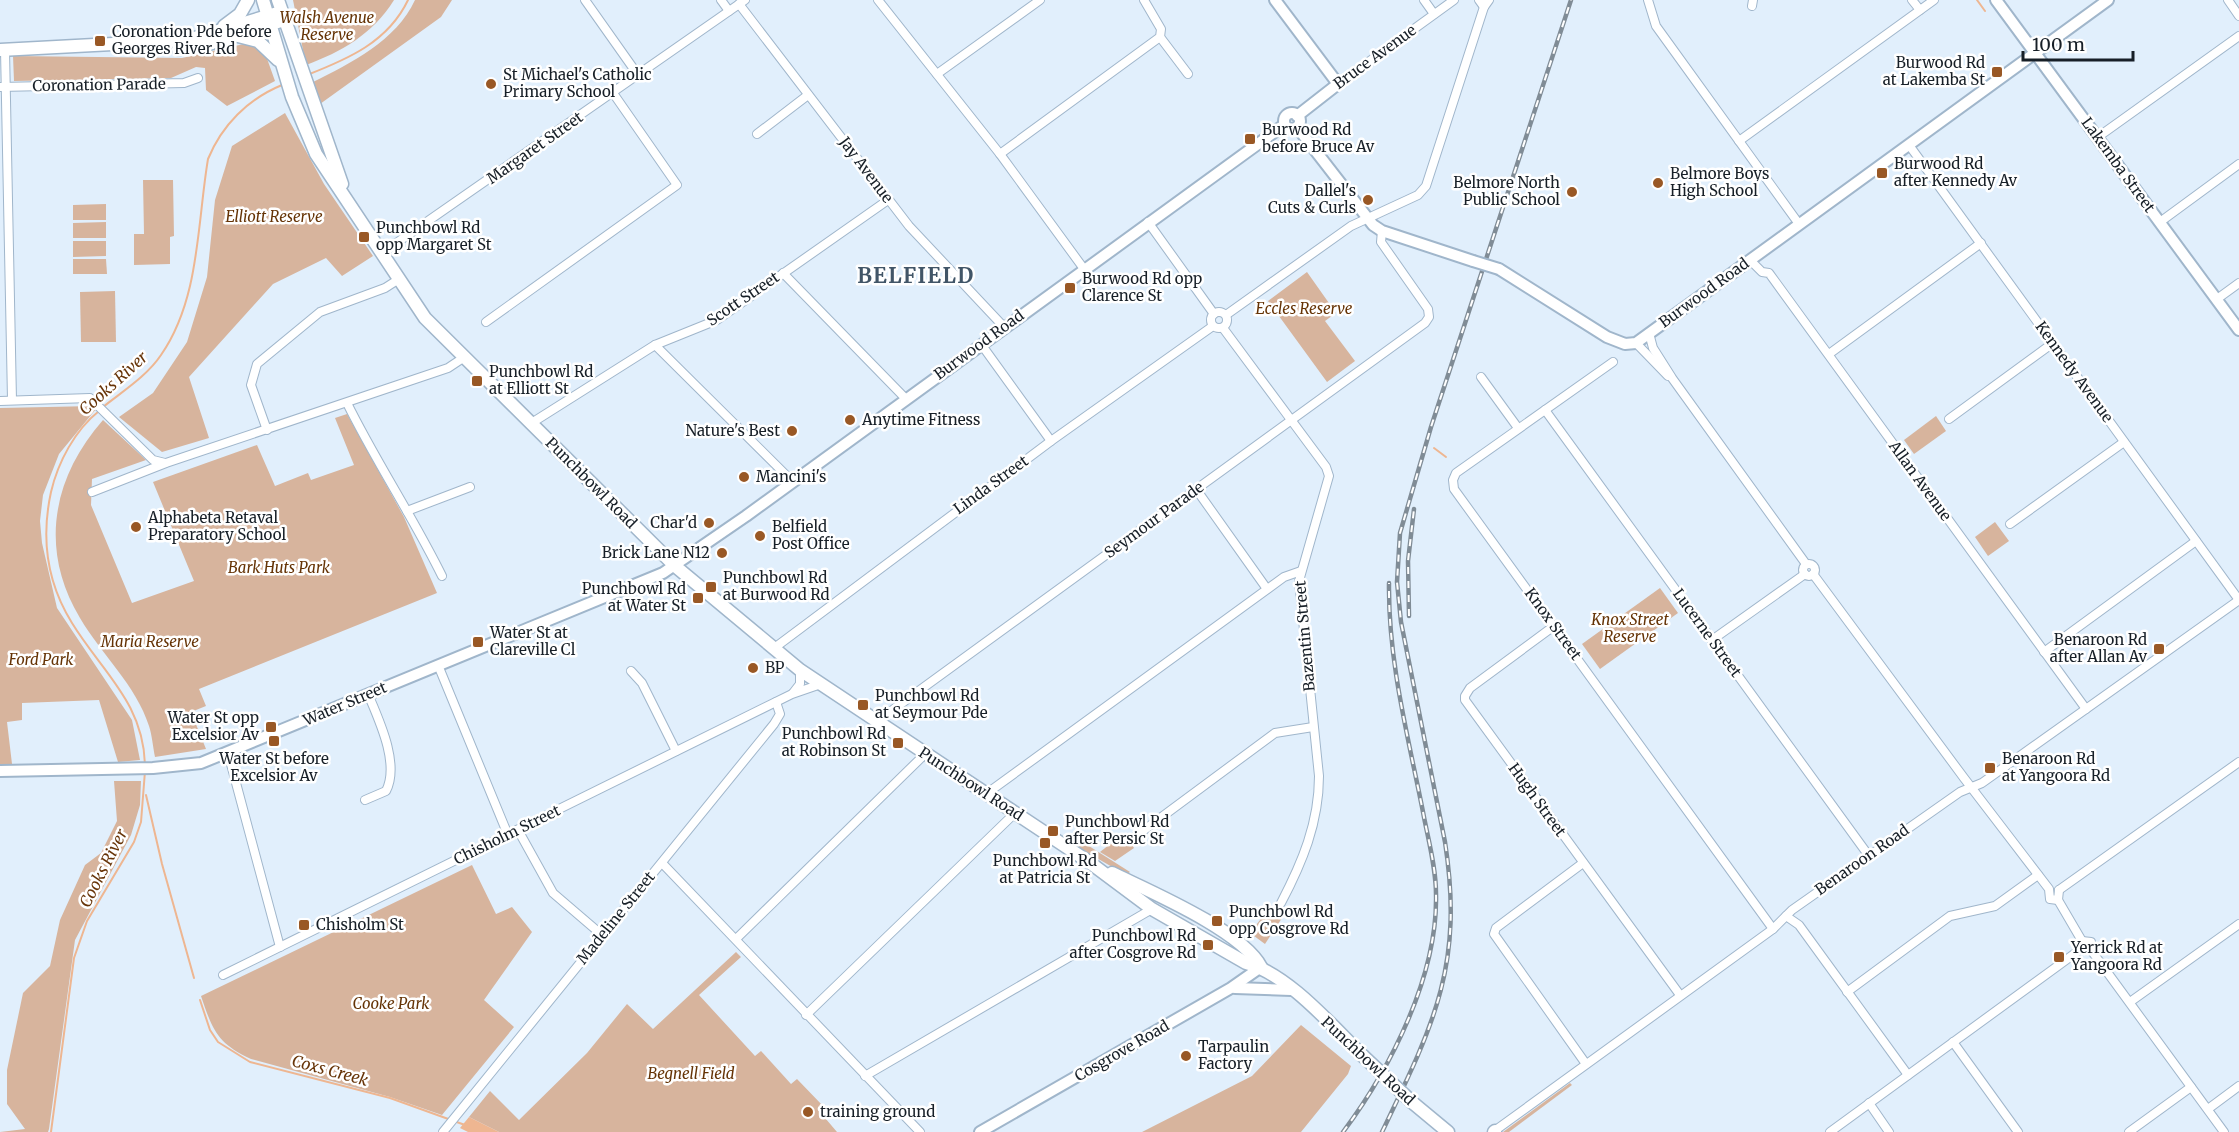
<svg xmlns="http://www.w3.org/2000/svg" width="2239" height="1132" viewBox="0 0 2239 1132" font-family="Merriweather,serif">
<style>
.green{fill:#d7b49d}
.water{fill:#eeb691}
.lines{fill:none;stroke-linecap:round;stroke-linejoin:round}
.stream{stroke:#eeb691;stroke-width:2}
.street-casing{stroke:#a0b6cb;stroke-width:10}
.secondary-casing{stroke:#a0b6cb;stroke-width:14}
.primary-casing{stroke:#a0b6cb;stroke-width:15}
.street{stroke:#fff;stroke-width:8}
.secondary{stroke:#fff;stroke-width:10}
.primary{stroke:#fff;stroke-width:12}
.rail-casing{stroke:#808c96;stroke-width:4.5}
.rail{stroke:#fff;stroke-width:2;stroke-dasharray:7;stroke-linecap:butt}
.secondary-bridge-casing{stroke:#a0b6cb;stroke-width:14;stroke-linecap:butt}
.primary-bridge-casing{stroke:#a0b6cb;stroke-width:15;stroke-linecap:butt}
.secondary-bridge{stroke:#fff;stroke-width:10}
.primary-bridge{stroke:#fff;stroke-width:12}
.poi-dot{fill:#995825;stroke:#fff;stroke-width:2}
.labels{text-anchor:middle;stroke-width:5;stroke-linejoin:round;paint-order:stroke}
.park-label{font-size:15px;font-style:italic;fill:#653305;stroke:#fff}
.poi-label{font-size:15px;fill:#171f27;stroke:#fff;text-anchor:start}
.street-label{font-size:15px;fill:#171f27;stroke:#fff}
.water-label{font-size:16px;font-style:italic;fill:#673408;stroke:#fff}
.district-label{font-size:21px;font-weight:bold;letter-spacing:1.5px;fill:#415567;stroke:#fff}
</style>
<rect width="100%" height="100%" fill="#e1effc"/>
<g class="green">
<path d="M293,0h101c-21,34 -53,52 -88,65z"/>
<path d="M415,0h37l-11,17 -121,87 -7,-22c38,-19 83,-41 102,-82z"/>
<polygon points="248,43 265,53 275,81 227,106 206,90 205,68 196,67 171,78 14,81 13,56 182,58"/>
<polygon points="285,113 324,184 373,256 342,276 326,258 273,284 189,377 209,438 162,452 119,417 153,393 187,342 207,277 215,200 232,146"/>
<polygon points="143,180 173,180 174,236 170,237 170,264 134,265 134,234 144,234"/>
<polygon points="106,204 106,220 73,220 73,205"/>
<polygon points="106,222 106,238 73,238 73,223"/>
<polygon points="73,241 106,241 106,256 73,257"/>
<polygon points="73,259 106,259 107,274 73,274"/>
<polygon points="1307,272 1336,313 1325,321 1355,361 1327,382 1268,301"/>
<polygon points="115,291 116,342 81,342 80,292"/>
<polygon points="94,406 96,409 59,454 43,495 40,521 42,543 57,608 132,720 140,760 118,762 99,700 22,703 22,720 7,722 12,764 0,764 0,408"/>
<path d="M347,414l57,103 33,76 -238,96 7,17 -15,6 15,37 -51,8c-2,-10 -3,-22 -6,-31 -13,-41 -48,-72 -69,-108 -41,-68 -28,-140 23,-198l43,40 -54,19 -1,26 41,98 62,-22 -41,-99 104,-37 18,41 33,-13 3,7 43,-15 -19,-47z"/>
<polygon points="1936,416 1946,431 1914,454 1904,440"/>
<polygon points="1995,522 2009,541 1988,556 1975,537"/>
<polygon points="1660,588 1678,613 1600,669 1582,644"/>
<polygon points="114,781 141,781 140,805 131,835 75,940 49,1129 48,1132 0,1132 25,1129 7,1104 7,1070 23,993 50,966 60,920 85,865 101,853 117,821"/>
<polygon points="1124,833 1134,848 1115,861 1100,852"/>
<polygon points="1081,841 1130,872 1126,875 1076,846"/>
<path d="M472,865l24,49 16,-7 20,25 -48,68 30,27 -72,88 -52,-18 -139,-38c-34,-16 -38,-28 -50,-63z"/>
<polygon points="1270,907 1284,915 1265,944 1250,933"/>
<polygon points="736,952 741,957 699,995 755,1056 761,1051 791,1084 797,1079 824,1107 820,1112 837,1132 499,1132 469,1117 490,1091 519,1120 587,1053 627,1004 653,1029"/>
<polygon points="1301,1025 1351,1066 1348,1074 1301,1132 1142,1132 1252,1076"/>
<polygon points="1570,1083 1572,1085 1509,1132 1503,1132"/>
</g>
<polygon class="water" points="469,1117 499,1132 468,1132 460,1128"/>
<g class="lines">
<g class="stream">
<polyline points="1977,0 1985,11"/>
<path d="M307,75c41,-16 81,-33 101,-75"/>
<path d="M103,407c20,-16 44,-31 58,-52 39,-56 36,-131 47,-196 14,-34 40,-60 74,-74"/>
<path d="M99,411c-24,19 -41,51 -48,81 -10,46 -4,91 21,131 30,49 72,80 73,143"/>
<polyline points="1434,448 1446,457"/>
<polyline points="146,795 162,864 194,978"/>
<polyline points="200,1000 210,1030 218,1042 250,1062 390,1098 465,1125"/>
<polyline points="51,1132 74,958 87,921 134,842 141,822 145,771"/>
</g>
<defs>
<g id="street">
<polyline points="585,0 638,75"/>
<polyline points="721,0 729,11"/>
<polyline points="878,0 1000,154 1084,269"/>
<polyline points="1424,0 1434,14"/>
<polyline points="1479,0 1484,7"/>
<polyline points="1648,0 1656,26 1799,224"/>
<polyline points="1912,0 1920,10"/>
<polyline points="2228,0 2239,16"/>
<polyline points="739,4 909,226 1004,327"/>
<polyline points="1752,6 1753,0"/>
<polyline points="1160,37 1188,74"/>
<polyline points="5,50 12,400"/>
<polyline points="937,74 1040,0"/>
<polyline points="1338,84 1454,0"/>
<polyline points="0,87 184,83 198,78"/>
<polyline points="757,134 808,95"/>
<polyline points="2098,137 2239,36"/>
<polyline points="1739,141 1934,0"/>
<polyline points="1909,145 2239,600"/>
<polyline points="1000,154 1160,37 1161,29 1144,0"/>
<polyline points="1148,222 1214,314"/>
<polyline points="2160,222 2239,164"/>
<polyline points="382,253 745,0"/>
<polyline points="1750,260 1762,272 1769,273 2086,709"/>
<polyline points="783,273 906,399"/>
<polyline points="2217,299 2239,283"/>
<circle cx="1219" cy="320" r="8"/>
<polyline points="1226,315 1351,226 1418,195 1426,186 1484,7 1489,0"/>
<polyline points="486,322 677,185 613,93"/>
<path d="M1223,328l103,139 3,9 -30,105 20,195c0,47 -17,87 -38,127"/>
<polyline points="1649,333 1653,348 1672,378 1806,564"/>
<polyline points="1636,343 1668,376"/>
<polyline points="981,344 1051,441"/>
<polyline points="655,345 792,481"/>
<polyline points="1829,354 1981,243"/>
<polyline points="1613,362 1456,473 1453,480 1454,489 1773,929"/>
<polyline points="1481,377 1518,428"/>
<polyline points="0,401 90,398 153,460 165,463"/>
<path d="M347,403c29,59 66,114 95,173"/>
<polyline points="1545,410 1869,856"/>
<polyline points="1949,419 2053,343"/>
<polyline points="530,424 655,345 717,320 888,200"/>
<polyline points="267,430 251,385 257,364 320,312 385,288 399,279"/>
<polyline points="1196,489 1267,589"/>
<polyline points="92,492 166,463 448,368 463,358"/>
<polyline points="407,511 470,487"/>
<polyline points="2010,524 2124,442"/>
<circle cx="1809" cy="570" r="6"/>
<polyline points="1813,574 1964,778 2049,889 2050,899 2058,900 2059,890"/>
<polyline points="1554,626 1470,688 1465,696 1465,700 1680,995"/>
<polyline points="1712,640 1805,574"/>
<polyline points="773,649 1051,441 1213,326"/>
<polyline points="2044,652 2196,541"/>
<polyline points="438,665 508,835"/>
<polyline points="631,671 642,683 676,751"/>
<polyline points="793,693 800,684 800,670"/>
<polyline points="876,722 1425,323 1429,317 1428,309 1381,242 1382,231"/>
<polyline points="228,753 280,947"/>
<polyline points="986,794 1284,577 1301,571"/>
<path d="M365,800l21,-9c14,-27 -7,-71 -18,-97"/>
<polyline points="518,830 553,893 602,935"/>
<polyline points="1136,836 1275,733 1313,727"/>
<polyline points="662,863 920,1132"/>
<polyline points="1583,863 1496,928 1494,934 1586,1064"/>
<polyline points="2059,890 2239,762"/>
<polyline points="2058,900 2082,941"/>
<polyline points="1786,916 1799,925 1908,1075"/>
<polyline points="736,939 925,754"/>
<polyline points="2082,941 2091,942 2091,950"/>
<polyline points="2091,950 2224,1132"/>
<polyline points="223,975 792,694 821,684"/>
<polyline points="1847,992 1950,916 1995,906 2038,875"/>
<polyline points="2130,1002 2239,924"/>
<polyline points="806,1015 1015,813"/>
<polyline points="1953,1042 2018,1132"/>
<polyline points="865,1076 1152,909"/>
<polyline points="1869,1103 1889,1132"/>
<polyline points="2208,1109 2239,1086"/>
<polyline points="443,1132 774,724 780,714 776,702"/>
<polyline points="1493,1132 1773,929 1792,910 1960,792 1982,783 2239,600"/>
<polyline points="1830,1132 2081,949"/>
<polyline points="2129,1132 2191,1087"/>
</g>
<g id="secondary">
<polyline points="1275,0 1338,84 1297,116"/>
<polyline points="1996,0 2239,330"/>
<circle cx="1292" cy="121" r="8"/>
<polyline points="1297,127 1373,225 1382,231 1473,261"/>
<polyline points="1499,269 1607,337 1625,344 1636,343 2108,0"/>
<polyline points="0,771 153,768 201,763 663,573 746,516 1284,125"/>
<polyline points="1235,988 1291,990"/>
<polyline points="980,1132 1231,988 1261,967"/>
</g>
<g id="primary">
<path d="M263,0l29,97 24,57 109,164 250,248 125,104 289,192 63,47 94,54c42,11 86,63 117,93"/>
<polyline points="278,0 342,184"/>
<polyline points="224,26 240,14 248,0"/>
<polyline points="238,36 258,41 278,60"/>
<polyline points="178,49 205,45 284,20"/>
<polyline points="0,50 188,40 281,12"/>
<path d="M1112,873c39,19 129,57 149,94"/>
<polyline points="1413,1103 1448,1132"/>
<polyline points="1494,1132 1495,1131"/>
</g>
</defs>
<use href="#street" class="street-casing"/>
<use href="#secondary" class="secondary-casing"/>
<use href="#primary" class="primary-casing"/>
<use href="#street" class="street"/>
<use href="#secondary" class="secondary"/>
<use href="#primary" class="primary"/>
<defs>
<g id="rail">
<polyline points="1409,616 1408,561 1414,509"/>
<path d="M1343,1132c48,-64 95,-157 93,-238 0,-27 -8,-55 -13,-82 -15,-76 -35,-151 -34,-229"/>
<path d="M1382,1132c52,-108 82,-167 63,-290l-44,-220 -4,-40 3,-49 31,-106 140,-427"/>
</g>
</defs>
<use href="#rail" class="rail-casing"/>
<use href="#rail" class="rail"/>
<defs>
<polyline id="secondary-bridge" points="1473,261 1499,269"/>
<polyline id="primary-bridge" points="1363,1056 1413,1103"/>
</defs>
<use href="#secondary-bridge" class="secondary-bridge-casing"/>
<use href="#primary-bridge" class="primary-bridge-casing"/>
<use href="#secondary-bridge" class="secondary-bridge"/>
<use href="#primary-bridge" class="primary-bridge"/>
</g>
<g class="poi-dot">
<rect x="94" y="35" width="12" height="12" rx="3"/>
<rect x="1991" y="66" width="12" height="12" rx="3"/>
<circle cx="491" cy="84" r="6"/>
<rect x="1244" y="133" width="12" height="12" rx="3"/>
<rect x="1876" y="167" width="12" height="12" rx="3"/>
<circle cx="1658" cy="183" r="6"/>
<circle cx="1572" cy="192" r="6"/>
<circle cx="1368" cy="200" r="6"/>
<rect x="358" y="231" width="12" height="12" rx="3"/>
<rect x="1064" y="282" width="12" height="12" rx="3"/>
<rect x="471" y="375" width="12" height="12" rx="3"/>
<circle cx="850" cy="420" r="6"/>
<circle cx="792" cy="431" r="6"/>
<circle cx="744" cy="477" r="6"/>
<circle cx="709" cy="523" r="6"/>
<circle cx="136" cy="527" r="6"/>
<circle cx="760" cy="536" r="6"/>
<circle cx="722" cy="553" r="6"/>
<rect x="705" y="581" width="12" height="12" rx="3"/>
<rect x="692" y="592" width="12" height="12" rx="3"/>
<rect x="472" y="636" width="12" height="12" rx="3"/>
<rect x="2153" y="643" width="12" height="12" rx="3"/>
<circle cx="753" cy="668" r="6"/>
<rect x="857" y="699" width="12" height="12" rx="3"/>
<rect x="265" y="721" width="12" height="12" rx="3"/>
<rect x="268" y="735" width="12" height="12" rx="3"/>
<rect x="892" y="737" width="12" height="12" rx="3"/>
<rect x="1984" y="762" width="12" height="12" rx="3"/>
<rect x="1047" y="825" width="12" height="12" rx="3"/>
<rect x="1039" y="837" width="12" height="12" rx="3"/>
<rect x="1211" y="915" width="12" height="12" rx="3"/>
<rect x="298" y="919" width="12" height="12" rx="3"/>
<rect x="1202" y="939" width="12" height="12" rx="3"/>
<rect x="2053" y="951" width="12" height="12" rx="3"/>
<circle cx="1186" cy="1056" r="6"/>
<circle cx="808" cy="1112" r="6"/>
</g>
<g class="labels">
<g class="park-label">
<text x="327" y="23">Walsh Avenue<tspan x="327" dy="17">Reserve</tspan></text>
<text x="274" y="222">Elliott Reserve</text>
<text x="1304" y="314">Eccles Reserve</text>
<text x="279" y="573">Bark Huts Park</text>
<text x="1630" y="625">Knox Street<tspan x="1630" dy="17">Reserve</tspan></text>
<text x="150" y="647">Maria Reserve</text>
<text x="41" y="665">Ford Park</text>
<text x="391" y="1009">Cooke Park</text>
<text x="691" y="1079">Begnell Field</text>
</g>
<g class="poi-label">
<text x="112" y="37">Coronation Pde before<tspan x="112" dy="17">Georges River Rd</tspan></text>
<text x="1985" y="68" text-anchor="end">Burwood Rd<tspan x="1985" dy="17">at Lakemba St</tspan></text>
<text x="503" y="80">St Michael's Catholic<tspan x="503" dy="17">Primary School</tspan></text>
<text x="1262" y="135">Burwood Rd<tspan x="1262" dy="17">before Bruce Av</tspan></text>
<text x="1894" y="169">Burwood Rd<tspan x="1894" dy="17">after Kennedy Av</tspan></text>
<text x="1670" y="179">Belmore Boys<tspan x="1670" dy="17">High School</tspan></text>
<text x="1560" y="188" text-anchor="end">Belmore North<tspan x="1560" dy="17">Public School</tspan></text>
<text x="1356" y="196" text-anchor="end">Dallel's<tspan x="1356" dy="17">Cuts &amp; Curls</tspan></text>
<text x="376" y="233">Punchbowl Rd<tspan x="376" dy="17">opp Margaret St</tspan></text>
<text x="1082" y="284">Burwood Rd opp<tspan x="1082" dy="17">Clarence St</tspan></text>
<text x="489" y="377">Punchbowl Rd<tspan x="489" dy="17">at Elliott St</tspan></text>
<text x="862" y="425">Anytime Fitness</text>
<text x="780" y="436" text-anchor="end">Nature's Best</text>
<text x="756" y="482">Mancini's</text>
<text x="148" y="523">Alphabeta Retaval<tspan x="148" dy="17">Preparatory School</tspan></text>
<text x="697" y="528" text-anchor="end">Char'd</text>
<text x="772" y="532">Belfield<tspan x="772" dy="17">Post Office</tspan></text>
<text x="710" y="558" text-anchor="end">Brick Lane N12</text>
<text x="723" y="583">Punchbowl Rd<tspan x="723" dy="17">at Burwood Rd</tspan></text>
<text x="686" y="594" text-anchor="end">Punchbowl Rd<tspan x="686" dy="17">at Water St</tspan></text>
<text x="490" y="638">Water St at<tspan x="490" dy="17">Clareville Cl</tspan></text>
<text x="2147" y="645" text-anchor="end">Benaroon Rd<tspan x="2147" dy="17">after Allan Av</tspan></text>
<text x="765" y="673">BP</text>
<text x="875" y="701">Punchbowl Rd<tspan x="875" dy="17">at Seymour Pde</tspan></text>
<text x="259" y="723" text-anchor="end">Water St opp<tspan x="259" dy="17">Excelsior Av</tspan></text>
<text x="886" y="739" text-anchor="end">Punchbowl Rd<tspan x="886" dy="17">at Robinson St</tspan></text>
<text x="274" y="764" text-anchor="middle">Water St before<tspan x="274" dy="17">Excelsior Av</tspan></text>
<text x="2002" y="764">Benaroon Rd<tspan x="2002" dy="17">at Yangoora Rd</tspan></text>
<text x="1065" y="827">Punchbowl Rd<tspan x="1065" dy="17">after Persic St</tspan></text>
<text x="1045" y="866" text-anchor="middle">Punchbowl Rd<tspan x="1045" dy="17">at Patricia St</tspan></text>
<text x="1229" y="917">Punchbowl Rd<tspan x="1229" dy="17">opp Cosgrove Rd</tspan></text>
<text x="316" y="930">Chisholm St</text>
<text x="1196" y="941" text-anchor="end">Punchbowl Rd<tspan x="1196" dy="17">after Cosgrove Rd</tspan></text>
<text x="2071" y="953">Yerrick Rd at<tspan x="2071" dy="17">Yangoora Rd</tspan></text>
<text x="1198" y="1052">Tarpaulin<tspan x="1198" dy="17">Factory</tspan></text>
<text x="820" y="1117">training ground</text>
</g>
<g class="street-label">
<text transform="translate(1375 57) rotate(-36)" y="5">Bruce Avenue</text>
<text transform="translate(99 85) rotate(-1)" y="5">Coronation Parade</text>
<text transform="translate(535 148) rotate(-35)" y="5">Margaret Street</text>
<text transform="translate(2118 165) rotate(54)" y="5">Lakemba Street</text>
<text transform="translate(866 170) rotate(53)" y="5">Jay Avenue</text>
<text transform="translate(1704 293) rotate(-36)" y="5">Burwood Road</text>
<text transform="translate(743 299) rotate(-34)" y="5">Scott Street</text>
<text transform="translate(979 345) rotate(-36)" y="5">Burwood Road</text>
<text transform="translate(2074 372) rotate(54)" y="5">Kennedy Avenue</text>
<text transform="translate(1920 481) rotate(54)" y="5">Allan Avenue</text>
<text transform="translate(591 483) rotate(45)" y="5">Punchbowl Road</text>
<text transform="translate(991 485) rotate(-36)" y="5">Linda Street</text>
<text transform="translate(1154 520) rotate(-36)" y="5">Seymour Parade</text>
<text transform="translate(1553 624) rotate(54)" y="5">Knox Street</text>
<text transform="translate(1707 633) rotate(54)" y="5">Lucerne Street</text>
<text transform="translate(1305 636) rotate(-95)" y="5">Bazentin Street</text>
<text transform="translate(345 704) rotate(-23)" y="5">Water Street</text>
<text transform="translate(971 784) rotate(33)" y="5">Punchbowl Road</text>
<text transform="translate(1537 800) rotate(54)" y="5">Hugh Street</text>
<text transform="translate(507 835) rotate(-26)" y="5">Chisholm Street</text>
<text transform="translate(1862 860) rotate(-35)" y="5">Benaroon Road</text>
<text transform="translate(616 918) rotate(-51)" y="5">Madeline Street</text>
<text transform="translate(1122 1051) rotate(-30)" y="5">Cosgrove Road</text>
<text transform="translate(1368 1061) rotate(43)" y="5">Punchbowl Road</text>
</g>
<g class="water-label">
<text transform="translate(113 383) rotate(-42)" y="6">Cooks River</text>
<text transform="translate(103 868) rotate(-63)" y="6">Cooks River</text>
<text transform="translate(330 1070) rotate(15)" y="6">Coxs Creek</text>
</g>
<g class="district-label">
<text x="916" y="283">BELFIELD</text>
</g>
</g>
<path d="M2023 51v9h110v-9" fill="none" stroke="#171f27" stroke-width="3"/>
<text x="2032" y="51" font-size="18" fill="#171f27" stroke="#ffffff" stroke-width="4.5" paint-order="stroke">100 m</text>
</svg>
